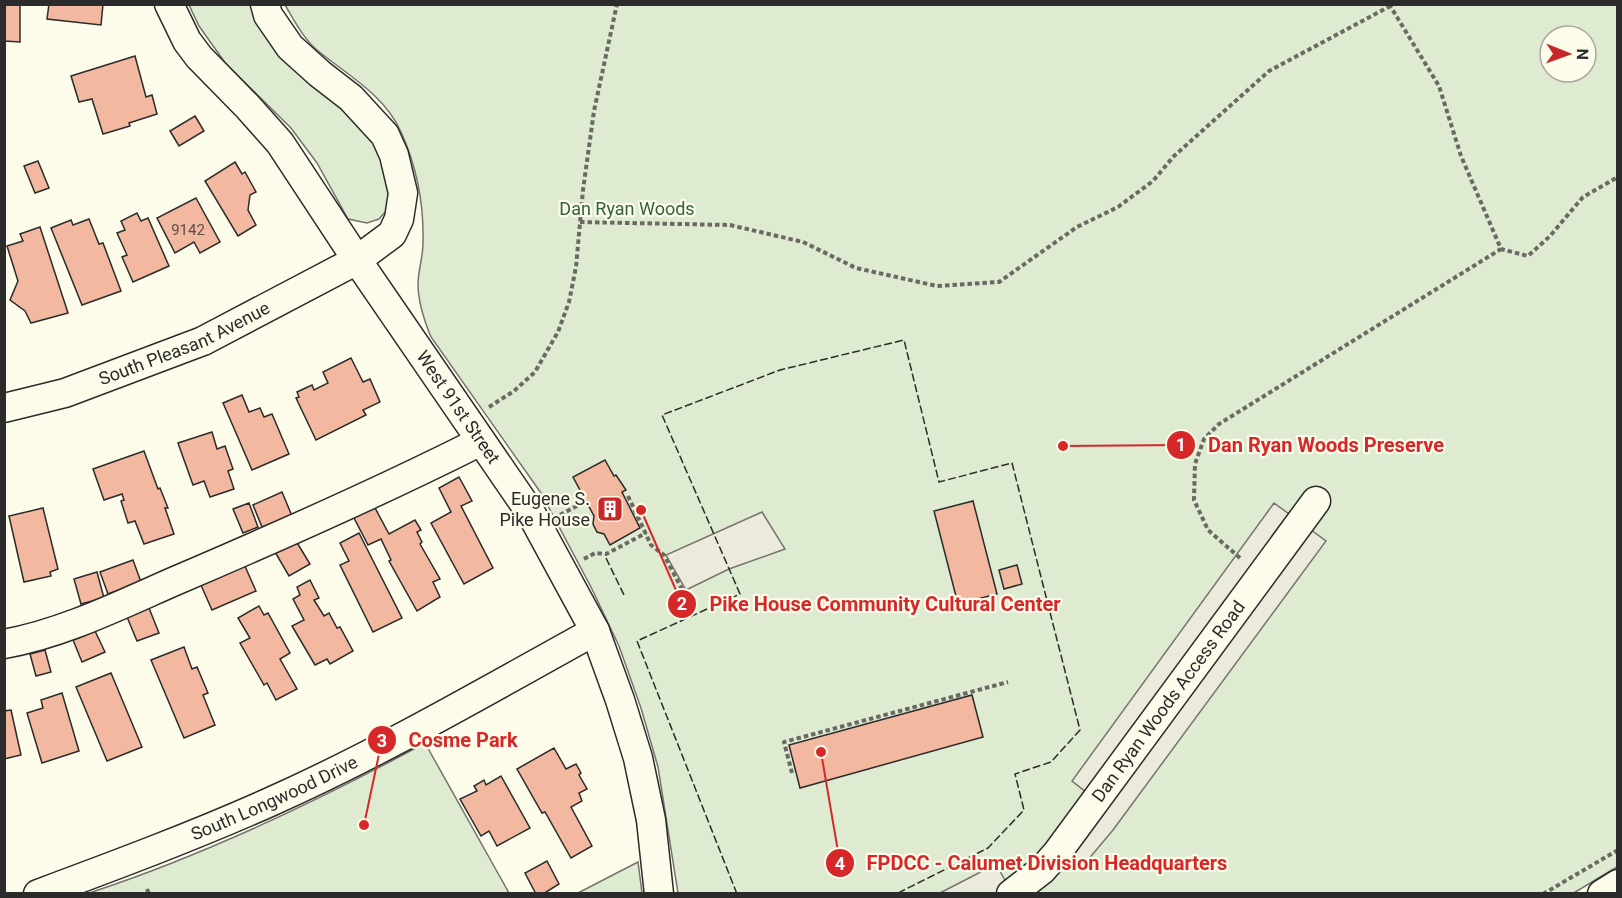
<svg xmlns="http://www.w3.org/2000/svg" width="1622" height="898" viewBox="0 0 1622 898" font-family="Roboto,sans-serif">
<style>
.green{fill:#deebd1;stroke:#74746e;stroke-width:1.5;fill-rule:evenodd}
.parking{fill:#eceadb;stroke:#74746e;stroke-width:1.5}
.building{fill:#f2b8a0;stroke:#2b2b2b;stroke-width:1.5}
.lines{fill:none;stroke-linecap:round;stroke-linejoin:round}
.minor-casing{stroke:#2b2b2b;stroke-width:31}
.path{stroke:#6a6964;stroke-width:4;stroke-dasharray:4.5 3;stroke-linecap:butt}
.minor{stroke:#fdfbea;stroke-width:28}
.fence{stroke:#2b2b2b;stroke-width:1.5;stroke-dasharray:8 3;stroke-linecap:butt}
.labels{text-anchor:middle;stroke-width:4.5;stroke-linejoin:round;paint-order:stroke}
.number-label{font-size:15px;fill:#5d4e48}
.park-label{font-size:18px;fill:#34623c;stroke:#fdfbea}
.street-label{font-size:18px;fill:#2b2b2b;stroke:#fdfbea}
.poi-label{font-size:18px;fill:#2b2b2b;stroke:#fdfbea;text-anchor:end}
.leader{fill:none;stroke:#d62828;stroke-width:2}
.callout-dot{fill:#d62828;stroke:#fdfbea;stroke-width:2}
.mark-label{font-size:18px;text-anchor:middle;font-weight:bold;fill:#fff}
.callout-label{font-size:20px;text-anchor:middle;font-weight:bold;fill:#d62828;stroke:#fdfbea;stroke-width:4.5;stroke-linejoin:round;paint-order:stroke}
</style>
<rect width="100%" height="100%" fill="#fdfbea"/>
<g class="green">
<polygon points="189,5 251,5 263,29 278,51 308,82 337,102 368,134 381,158 389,183 389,200 386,211 379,219 367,223 348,219 317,163 291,128 226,64 199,26"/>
<path d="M285,5h1332v862l-45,27 -894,-1 -20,-126 -17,-59 -22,-62 -28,-59 -50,-94 -110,-156c-7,-17 -13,-34 -13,-53 0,-13 5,-27 5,-41 1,-39 -6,-76 -22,-111 -16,-37 -55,-58 -84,-82 -14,-12 -23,-30 -32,-45zM1550,36h36v36h-36z"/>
<path d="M425,743l84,150h-420c116,-38 229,-92 336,-150z"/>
<polygon points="638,862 642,893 578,893"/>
</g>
<g class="parking">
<polygon points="1274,503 1326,541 1113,830 1082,867 1061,847 1095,799 1072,781"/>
<polygon points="762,512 785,549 729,569 686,590 666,555"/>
<polygon points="996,864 1012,893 938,894"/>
</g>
<g class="building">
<polygon points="4,4 20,4 20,42 4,41"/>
<polygon points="49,4 103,4 101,25 47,19"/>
<polygon points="135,56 146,97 152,95 157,114 129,123 130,126 103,134 92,99 79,102 71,76"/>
<polygon points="195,116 204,131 179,146 170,131"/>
<polygon points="38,161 49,188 35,193 24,166"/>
<polygon points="235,162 242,174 245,172 256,192 250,195 248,210 256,225 238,236 205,181"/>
<polygon points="196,198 220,242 200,253 194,242 175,253 157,218"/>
<polygon points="137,213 141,221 148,218 169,266 133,282 122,257 127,255 117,233 125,230 121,221"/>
<polygon points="89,219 99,244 103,243 121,291 82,305 51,228 71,220 73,225"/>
<polygon points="40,227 68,313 31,323 25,311 10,300 18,281 7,246 23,241 20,234"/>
<polygon points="351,358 363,382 370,379 380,402 363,410 366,415 316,440 296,398 299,397 297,392 312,385 314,390 328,383 323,372"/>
<polygon points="242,395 249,412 260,408 264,417 272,414 289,454 252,470 223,403"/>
<polygon points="212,432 217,449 225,446 233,469 228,471 234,489 210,497 204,481 193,485 178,443"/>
<polygon points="144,451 158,489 160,488 168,508 165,508 174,534 144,544 135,521 128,523 121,501 124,500 122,494 104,500 93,469"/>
<polygon points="605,460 614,476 616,475 626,490 622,492 640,528 610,545 604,534 597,532 593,524 594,516 573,477"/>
<polygon points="459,477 472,501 461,506 493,568 464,584 431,523 451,512 439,488"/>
<polygon points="282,492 292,516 262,527 253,505"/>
<polygon points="973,501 997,594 958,604 934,511"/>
<polygon points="249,503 258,527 243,533 233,509"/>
<polygon points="374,506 389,534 415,520 421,530 417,532 422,542 420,544 440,579 433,582 440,597 417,611 389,561 391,560 381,539 368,545 353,516"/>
<polygon points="43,508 58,569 50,572 51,576 24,582 9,516"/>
<polygon points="359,533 402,618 373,632 340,565 349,561 340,543"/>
<polygon points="296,541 310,564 289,576 275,552"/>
<polygon points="133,560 141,582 108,594 100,572"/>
<polygon points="244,564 256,591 212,610 200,583"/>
<polygon points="1017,565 1022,584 1004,589 999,570"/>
<polygon points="97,572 104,598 81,604 74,579"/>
<polygon points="310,580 319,598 314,600 324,616 329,613 337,628 340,627 353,651 330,664 327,659 315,665 292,626 304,620 293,599 300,595 297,587"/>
<polygon points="259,606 264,615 268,613 290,653 280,659 297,689 276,700 267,683 264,685 240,643 250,638 238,618"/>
<polygon points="149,608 159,633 137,641 127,617"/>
<polygon points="95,631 105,652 82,662 73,640"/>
<polygon points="184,647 192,669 197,667 208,693 203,695 215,725 184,738 151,660"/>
<polygon points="45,650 51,672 36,676 30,654"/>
<polygon points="111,673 142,747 107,761 76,687"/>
<polygon points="62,693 79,751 42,763 27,713 43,708 41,700"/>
<polygon points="972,695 983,737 800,788 789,745"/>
<polygon points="11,710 21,755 4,759 4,711"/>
<polygon points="554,748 566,769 576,764 581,773 579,775 587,789 579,793 582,801 571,807 592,846 571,858 545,812 542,813 517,769"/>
<polygon points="501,776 530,828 497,846 489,831 481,836 460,799 477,791 474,786 484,780 486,785"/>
<polygon points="547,861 559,884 543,894 536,894 525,873"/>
</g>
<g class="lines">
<defs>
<g id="minor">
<path id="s1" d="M169,4l18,37 12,16 49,50 32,36 77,117 175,255 63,116 25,69 18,58 13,62 8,74"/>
<path id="s2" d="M4,408l61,-15 138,-52 154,-81 35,-26 7,-15 4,-26 -9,-38 -9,-20 -34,-37 -31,-24 -30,-27 -22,-32 -3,-11"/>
<path d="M4,644c60,-11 116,-39 171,-63 103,-44 205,-89 306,-140"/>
<path id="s3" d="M38,894c78,-29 156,-58 232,-92 112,-50 218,-112 325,-171"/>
<path id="s4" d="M1011,894l31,-24 15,-17 259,-352"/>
<polyline points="1602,894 1618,884"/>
</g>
</defs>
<use href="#minor" class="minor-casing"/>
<g class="path">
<polyline points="1389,4 1439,86 1461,156 1501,249 1528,256 1550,236 1583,197 1618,177"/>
<polyline points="580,222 730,225 803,242 856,268 937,286 999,282 1077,227 1118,207 1153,181 1174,156 1269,71 1394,4"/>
<polyline points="489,407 514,391 535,372 558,332 569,302 576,267 583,190 594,111 617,4"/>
<polyline points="628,496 651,545 664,555 683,591"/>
<polyline points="560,515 586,501"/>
<polyline points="1240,558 1208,530 1194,500 1195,464 1204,439 1219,424 1501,249"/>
<polyline points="584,559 595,553 606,554 646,533"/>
<polyline points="792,773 784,742 1008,682"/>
<polyline points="147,889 149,894"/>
<polyline points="1543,894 1618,850"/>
</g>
<use href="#minor" class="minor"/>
<g class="fence">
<polyline points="606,558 624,595"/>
<polyline points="737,894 637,641 740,594 662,415 780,370 904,340 939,482 1012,463 1080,730 1051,762 1015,774 1024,810 988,848 896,894"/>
</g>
</g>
<defs>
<symbol id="building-square" viewBox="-11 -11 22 22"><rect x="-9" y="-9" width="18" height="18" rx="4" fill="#c62828" stroke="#fdfbea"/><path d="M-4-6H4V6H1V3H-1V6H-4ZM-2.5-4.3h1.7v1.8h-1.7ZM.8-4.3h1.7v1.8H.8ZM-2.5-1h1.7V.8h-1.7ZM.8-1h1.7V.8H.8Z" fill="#fff"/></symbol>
</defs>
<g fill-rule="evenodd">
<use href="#building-square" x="595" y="494" width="30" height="30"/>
</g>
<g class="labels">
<g class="number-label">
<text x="188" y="235">9142</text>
</g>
<g class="park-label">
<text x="627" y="215">Dan Ryan Woods</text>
</g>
<g class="street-label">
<text dy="6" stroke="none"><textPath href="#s2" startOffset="192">South Pleasant Avenue</textPath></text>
<text dy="6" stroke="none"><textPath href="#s1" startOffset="498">West 91st Street</textPath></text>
<text dy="6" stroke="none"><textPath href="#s4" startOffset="250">Dan Ryan Woods Access Road</textPath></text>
<text dy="6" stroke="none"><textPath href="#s3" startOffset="255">South Longwood Drive</textPath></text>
</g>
<g class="poi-label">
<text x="590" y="505">Eugene S.<tspan x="590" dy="21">Pike House</tspan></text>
</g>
</g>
<path class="leader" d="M1063 446L1181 445M641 510L682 604M364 825L382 740M821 752L840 863"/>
<g class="callout-dot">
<circle cx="1063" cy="446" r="6"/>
<circle cx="641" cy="510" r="6"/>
<circle cx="364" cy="825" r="6"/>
<circle cx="821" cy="752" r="6"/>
<circle cx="1181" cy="445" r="15"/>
<circle cx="682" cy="604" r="15"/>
<circle cx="382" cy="740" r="15"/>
<circle cx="840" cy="863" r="15"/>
</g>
<g class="mark-label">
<text x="1181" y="451">1</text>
<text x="682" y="610">2</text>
<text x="382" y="747">3</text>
<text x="840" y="870">4</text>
</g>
<g class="callout-label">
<text x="1326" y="452">Dan Ryan Woods Preserve</text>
<text x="885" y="611">Pike House Community Cultural Center</text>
<text x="463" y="747">Cosme Park</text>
<text x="1047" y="870">FPDCC - Calumet Division Headquarters</text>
</g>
<rect width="1622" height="898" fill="none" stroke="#2b2b2b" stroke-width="12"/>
<g transform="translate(1568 54) rotate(91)"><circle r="28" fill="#fdfbea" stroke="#a9a89e" stroke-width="1.5"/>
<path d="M0-4.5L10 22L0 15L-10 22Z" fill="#c62828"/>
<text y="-9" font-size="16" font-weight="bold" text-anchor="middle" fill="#2b2b2b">N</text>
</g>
</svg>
